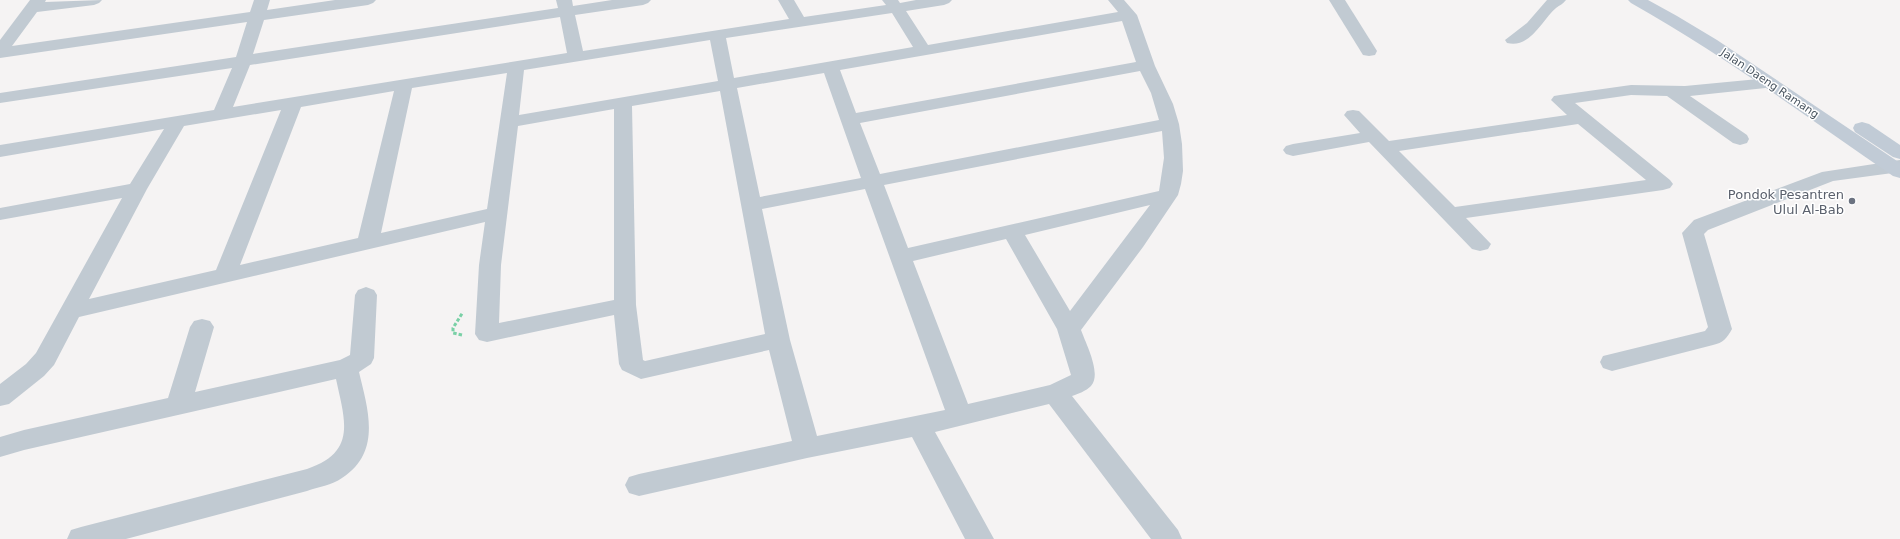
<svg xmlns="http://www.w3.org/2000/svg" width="1900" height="539" viewBox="0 0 1900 539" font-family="'DejaVu Sans',sans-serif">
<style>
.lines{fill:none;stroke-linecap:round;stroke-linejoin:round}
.path{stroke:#7ad0a6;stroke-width:3;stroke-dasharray:3.5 2;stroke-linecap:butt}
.minor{fill:#c1cad2;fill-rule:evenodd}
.secondary{fill:#c1cbd6;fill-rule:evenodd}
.worship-dot{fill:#6b7280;stroke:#fff;stroke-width:1.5}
.labels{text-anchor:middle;stroke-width:3;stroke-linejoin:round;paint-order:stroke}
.far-street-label{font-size:11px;fill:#4a5661;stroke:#fff}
.worship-label{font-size:13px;fill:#5b616d;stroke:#fff;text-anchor:end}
</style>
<rect width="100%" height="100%" fill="#f5f3f3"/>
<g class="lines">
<polyline class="path" points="462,335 453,333 453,328 463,312"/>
<g class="minor">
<path d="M30,0h16l-1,2 57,-2 -3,3 -5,2 -57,7 -25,34 238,-34 4,-12h16l-3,10 68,-10h41l-3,3 -5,2 -104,15 -11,34 305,-46 -2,-8h16l1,6 39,-6h39l-3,3 -5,2 -68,10 8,36 206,-32 -11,-19h16l10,17 82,-12 -4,-5h16l2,3 16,-3h36l-3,3 -5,2 -38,6 22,34 190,-33 -10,-12h16l13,15 18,51 18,38 6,20 3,20 1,27 -2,13 -3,11 -35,52 -62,83c5,14 21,44 10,56 -5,5 -13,8 -19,10l106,134 4,9h-31l-102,-135 -114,28 59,107h-29l-53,-102 -105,21 -168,38 -10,-3 -4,-8 4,-8 10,-3 153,-33 -23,-91 -128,29 -19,-9 -3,-6 -5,-49 -127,27 -8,-2 -4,-6 4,-69 6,-43 -406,95 -25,48 -10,11 -35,28 -9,2v-22l26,-20 10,-11 86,-155 -122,22v-12l130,-24 34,-55 -164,28v-12l214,-35 18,-42 -232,35v-10l236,-36 11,-35 -247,36v-18zM892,13l21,34 -179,31 -8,-40zM560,17l7,36 -334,54 17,-42zM1122,21l14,41 -280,51 -16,-43zM710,40l8,41 -199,34 5,-45zM1140,71l11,22 8,27 -279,54 -20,-51zM507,73l-20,136 -106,24 31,-145zM824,73l37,105 -101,19 -23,-109zM394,91l-36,147 -118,27 61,-158zM720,91l45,243 -120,27 -2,-1 -7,-55 -4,-199zM614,109v191l-115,23 2,-58 17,-139zM281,110l-65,160 -127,29 58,-110 37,-63zM1162,131l2,27 -5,33 -251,57 -24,-63zM865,189l80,221 -128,26 -27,-96 -28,-131zM1150,205l-80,106 -45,-76zM1006,239l51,90 14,46 -21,10 -82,19 -55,-143z"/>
<polygon points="1329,0 1345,0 1377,51 1375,55 1369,56 1363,55"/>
<path d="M1547,0h19c-3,4 -6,5 -10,8 -14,12 -26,41 -49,35l-2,-3 22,-17z"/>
<path d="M1769,78l6,1 3,4 -3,4 -85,9 57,39 2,4 -2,4 -7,2 -7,-2 -66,-47 -36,-1 -56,8 95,77 3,4 -3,4 -7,2 -197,28 25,26 -3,5 -8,2 -8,-2 -103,-107 -76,14 -7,-2 -3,-4 3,-4 7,-2 67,-11 -16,-18 3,-4 6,-1 6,1 30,30 178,-26 -16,-15 3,-4 6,-1 71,-10 54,1zM1578,124l68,56 -191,27 -56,-56z"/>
<path d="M1900,160v12l-67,9 -125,49 -4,4 28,95c-5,9 -9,14 -19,16l-101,26 -9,-3 -3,-6 3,-6 102,-25 3,-4 -26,-94 12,-13 128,-48z"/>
<path d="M366,287l8,3 3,5 -3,63 -3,6 -12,8c9,38 23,80 -17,106 -10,7 -24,9 -35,13l-181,48h-59l4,-9 10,-3 226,-58c50,-17 38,-48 29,-90l-312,71 -24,7v-20l24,-7 144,-32 22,-71 4,-6 8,-2 8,2 4,6 -19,65 145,-32 10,-5 5,-60 3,-5z"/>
</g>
<g class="secondary">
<path d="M1628,0h20l29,16 40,24 183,123v15l-7,-2c-86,-59 -171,-122 -262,-173z"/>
<polygon points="1862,122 1869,124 1900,145 1900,159 1893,157 1855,132 1853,128 1855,124"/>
</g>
</g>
<circle class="worship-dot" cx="1852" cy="201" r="4"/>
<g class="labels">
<g class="far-street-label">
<text transform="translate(1770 83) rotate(34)" y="4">Jalan Daeng Ramang</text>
</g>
<g class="worship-label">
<text x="1844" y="199">Pondok Pesantren<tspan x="1844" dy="15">Ulul Al-Bab</tspan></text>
</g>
</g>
</svg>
